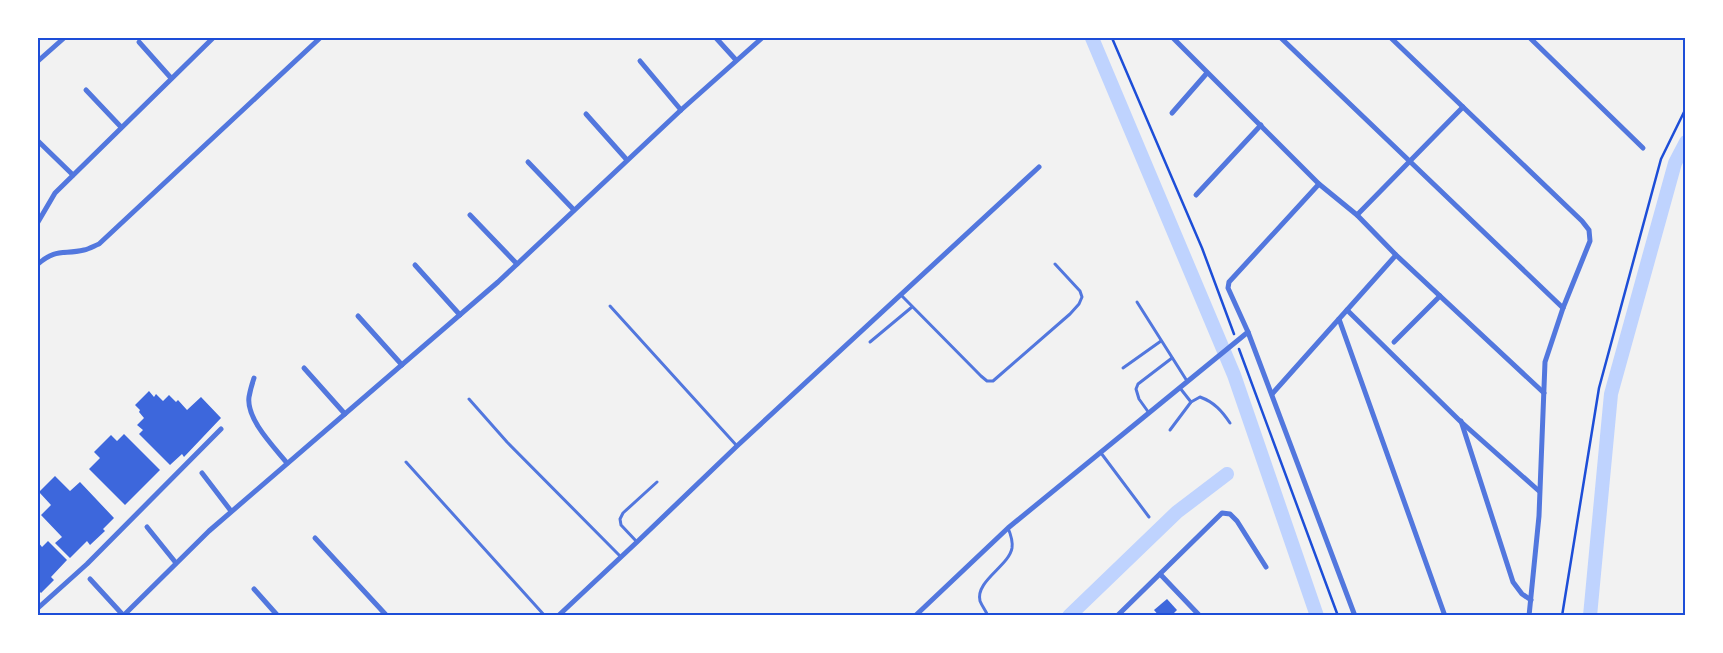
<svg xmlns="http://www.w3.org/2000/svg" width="1723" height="653" viewBox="0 0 1723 653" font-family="Bitter,serif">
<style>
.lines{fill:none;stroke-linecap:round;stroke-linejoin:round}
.canal{stroke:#bfd3fe;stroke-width:14}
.building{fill:#3d67dc}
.path{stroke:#1d4ed8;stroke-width:2.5}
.service{stroke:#5277de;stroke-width:3}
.minor{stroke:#5277de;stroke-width:5}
.neatline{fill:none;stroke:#1d4ed8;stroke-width:2}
</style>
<rect width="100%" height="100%" fill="#f2f2f2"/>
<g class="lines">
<g class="canal">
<polyline points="1092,38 1234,375 1317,616"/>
<polyline points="1069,616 1177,512 1227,474"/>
<polyline points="1590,616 1611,394 1675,163 1686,142"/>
</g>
</g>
<g class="building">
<polygon points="149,391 154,397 156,394 163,401 169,395 176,402 178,400 187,410 201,397 221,418 184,457 182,454 170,465 139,434 143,430 137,425 144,418 139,412 140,410 135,405"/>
<polygon points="124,434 160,470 125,505 89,469 100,458 94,452 111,435 117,441"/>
<polygon points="55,476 70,491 80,482 114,518 103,529 105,531 90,545 87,541 70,558 55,543 62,537 41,515 51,505 39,492"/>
<polygon points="48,541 67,560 51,577 54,580 41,593 39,591 38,592 38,542 42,547"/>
<polygon points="1167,599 1177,610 1171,616 1159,616 1154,610"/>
</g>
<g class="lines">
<g class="path">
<polyline points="1112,38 1202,248 1234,334"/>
<polyline points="1239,349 1338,616"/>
<polyline points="1562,616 1599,388 1661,159 1686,108"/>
</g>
<g class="service">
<polyline points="901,295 981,376 987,381 993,381 1070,314 1079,304 1082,297 1080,291 1055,264"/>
<polyline points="1137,302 1187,381"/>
<polyline points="610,306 737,446"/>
<polyline points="870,342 912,307"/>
<polyline points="1123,368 1161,341"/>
<polyline points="1180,388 1191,402"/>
<polyline points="469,399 507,442 621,557"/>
<polyline points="1149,413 1139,399 1136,389 1138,384 1172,358"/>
<path d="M1170,430l21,-28 9,-5c14,5 22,14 30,26"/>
<polyline points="1101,453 1149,517"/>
<polyline points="406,462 545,616"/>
<polyline points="637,542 621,525 620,519 623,513 657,482"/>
<path d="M988,616c-2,-5 -6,-10 -8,-15 -5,-20 29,-35 32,-53 1,-7 -1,-13 -4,-20"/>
</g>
<g class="minor">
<polyline points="716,38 736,60"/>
<polyline points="1173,38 1319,184 1357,215 1396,255 1544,393"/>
<polyline points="1281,38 1563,308"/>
<polyline points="1391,38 1582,221 1589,230 1590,241 1563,308 1545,362 1539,516 1529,616"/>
<polyline points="1530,38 1643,148"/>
<polyline points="139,42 171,78"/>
<polyline points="38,61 64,38"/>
<polyline points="640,61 681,110"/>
<polyline points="86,90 121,127"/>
<polyline points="1172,113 1207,73"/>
<polyline points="586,114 627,160"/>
<polyline points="38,141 73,175"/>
<polyline points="528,162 574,210"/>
<polyline points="1196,195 1261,125"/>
<polyline points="470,215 517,264"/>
<polyline points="1357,215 1463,107"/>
<polyline points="38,222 55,193 213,38"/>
<path d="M38,264c18,-16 26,-9 46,-14 5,-1 10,-4 15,-6l221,-206"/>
<polyline points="415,265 460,315"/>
<polyline points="1347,310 1460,421 1539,491"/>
<polyline points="358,316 402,365"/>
<polyline points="1339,319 1445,616"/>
<polyline points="1248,332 1228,288 1229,282 1319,184"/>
<polyline points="1394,342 1440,296"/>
<polyline points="304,368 345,414"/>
<path d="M254,378c-2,6 -4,13 -5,19 -3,22 25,50 38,66"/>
<polyline points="1272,394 1396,255"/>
<polyline points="1461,421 1513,582 1522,594 1531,600"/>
<polyline points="202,473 231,511"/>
<polyline points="147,527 176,563"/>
<polyline points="315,538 387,616"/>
<polyline points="1160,574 1200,616"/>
<polyline points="90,579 123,615"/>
<polyline points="254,589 278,616"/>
<polyline points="38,608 87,564 221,429"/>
<polyline points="123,616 209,531 498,282 681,110 762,38"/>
<polyline points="558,616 637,542 737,446 1039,167"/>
<polyline points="915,616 1008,528 1248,332 1355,616"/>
<polyline points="1117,616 1222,513 1230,514 1237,521 1266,567"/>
</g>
</g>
<rect width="1723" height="653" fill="none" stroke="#ffffff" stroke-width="78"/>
<rect x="39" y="39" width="1645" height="575" class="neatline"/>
</svg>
